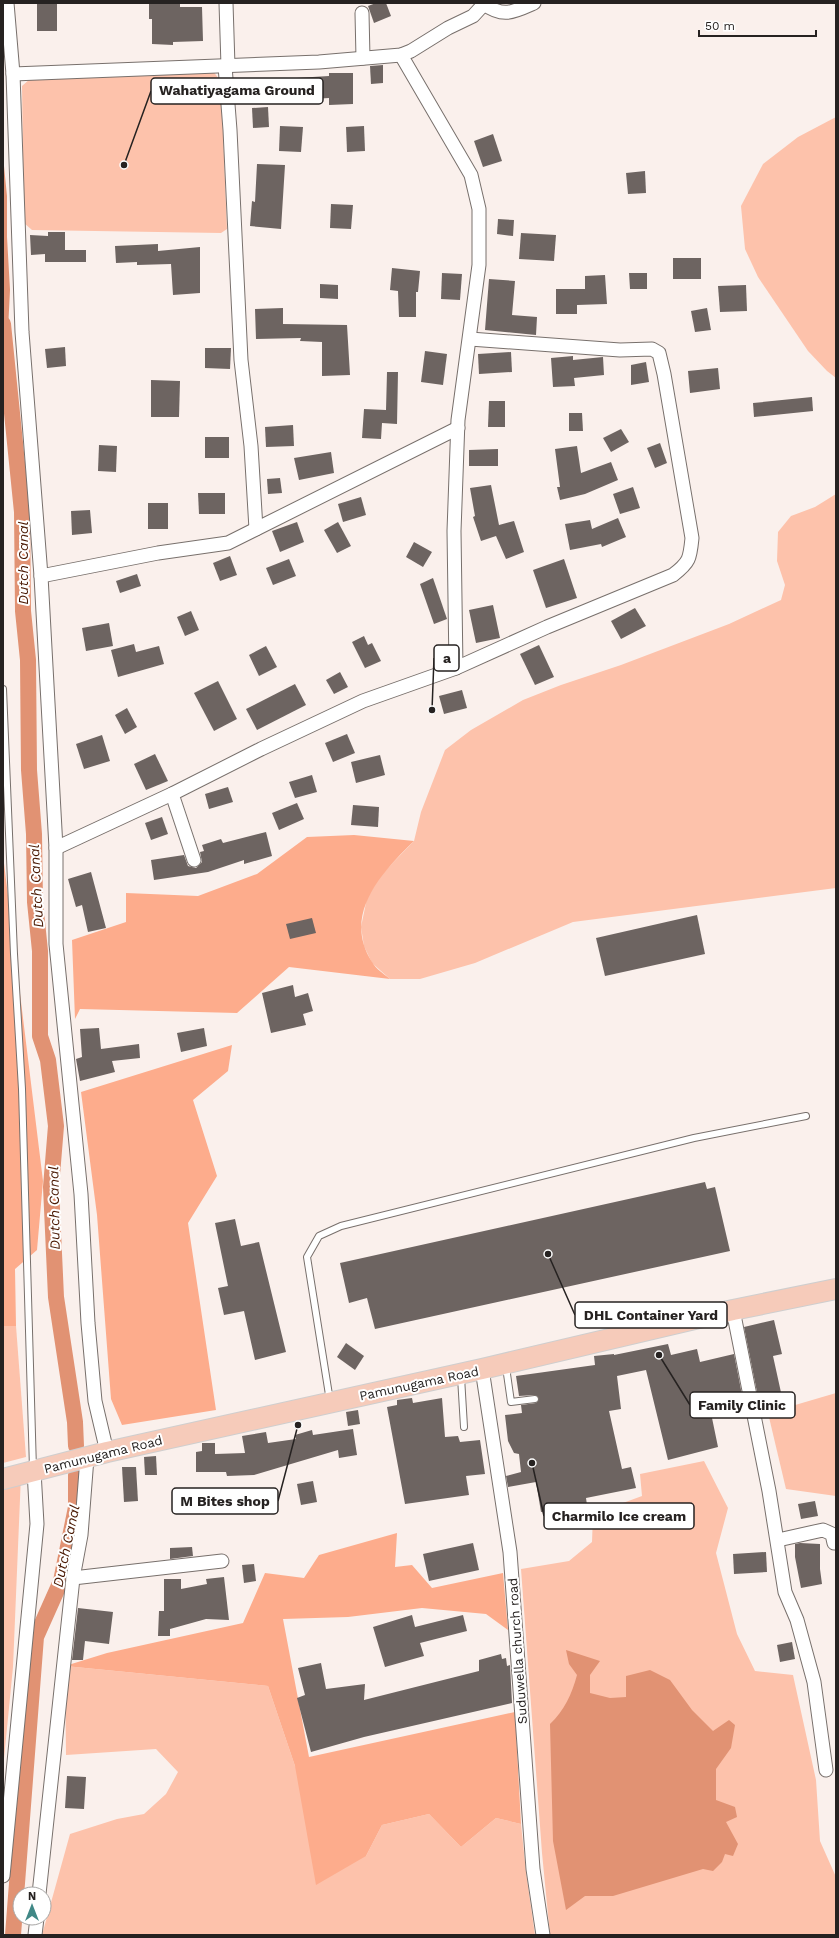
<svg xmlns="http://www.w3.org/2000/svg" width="839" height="1938" viewBox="0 0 839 1938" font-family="'Work Sans',sans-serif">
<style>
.green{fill:#fdc2ab}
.forest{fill:#fdac8c}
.water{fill:#e19273}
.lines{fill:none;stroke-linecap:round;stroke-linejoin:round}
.canal{stroke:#e19273;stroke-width:16}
.building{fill:#6d6461}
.service-casing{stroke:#78706c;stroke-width:8}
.minor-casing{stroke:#78706c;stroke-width:15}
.primary-casing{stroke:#cfcece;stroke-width:22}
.service{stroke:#fff;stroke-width:6}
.minor{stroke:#fff;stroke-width:13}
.primary{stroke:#f6cbba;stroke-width:20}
.labels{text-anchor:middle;stroke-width:4;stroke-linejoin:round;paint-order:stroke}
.street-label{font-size:13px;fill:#262221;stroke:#fff}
.water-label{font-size:14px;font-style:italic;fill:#491802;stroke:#fff}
.leader{fill:none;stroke:#262221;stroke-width:1.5}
.callout-dot{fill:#262221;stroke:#fff;stroke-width:1.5}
.callout{fill:#fff;stroke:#262221;stroke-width:1.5}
.callout-label{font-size:14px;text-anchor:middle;font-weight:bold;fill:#262221}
</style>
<rect width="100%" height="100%" fill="#faf0ec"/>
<g class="green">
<polygon points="213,71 219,79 222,109 227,229 221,233 32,230 24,223 22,86 30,79"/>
<polygon points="836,117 836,378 827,371 808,351 758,277 745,249 741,206 763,164 798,137"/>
<polygon points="836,494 836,888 573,922 475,963 420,979 390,979 372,963 364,946 361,927 367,898 380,876 414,841 421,812 445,750 471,730 523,700 561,685 621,665 729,624 781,600 785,585 777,561 778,532 791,516 815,507"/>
<polygon points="3,1326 16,1326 26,1457 3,1463"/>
<polygon points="836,1393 836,1496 786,1489 768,1413"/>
<polygon points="704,1461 728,1508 716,1553 737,1634 755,1671 793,1675 816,1780 820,1841 836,1877 836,1935 550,1935 542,1853 521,1569 569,1561 592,1542 593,1514 642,1496 640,1474"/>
<polygon points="21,1475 13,1667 3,1769 3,1481"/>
<polygon points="65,1666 268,1686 295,1766 366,1856 382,1825 429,1814 461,1847 496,1818 521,1824 526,1872 535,1935 42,1935 70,1834 117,1819 144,1814 166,1794 178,1772 156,1749 66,1755"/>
</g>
<g class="forest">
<path d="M354,835l60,6c-33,32 -72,74 -42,121 4,7 12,12 18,17l-101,-12 -52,46 -157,-4 -5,10 -3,-79 54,-18v-29l72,3 59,-22 50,-37z"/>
<polygon points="3,855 43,1181 37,1250 15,1269 16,1326 3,1326"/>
<polygon points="232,1045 228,1071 193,1100 217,1176 188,1223 216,1410 122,1425 111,1399 97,1215 81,1092"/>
<polygon points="397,1533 395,1567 412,1565 432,1588 503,1573 508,1630 486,1614 422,1608 348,1617 283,1619 309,1757 515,1712 521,1824 496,1818 461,1847 429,1814 382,1825 366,1856 316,1885 295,1766 268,1686 65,1666 107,1653 243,1623 265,1573 304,1578 319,1555"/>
</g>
<g class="water">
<polygon points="3,156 7,196 7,237 10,290 6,370 3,370"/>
<path d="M566,1650l34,11 -10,14v18l20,5 16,-1v-21l24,-6 20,10 22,30 21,21 16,-11 6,5 -4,23 -15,21v31l19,7 2,10 -11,5 12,22 -5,12 -8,-2 -3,8 -9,9 -10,-2 -90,27h-28l-19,14 -13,-69 -3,-117c14,-13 22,-30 27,-49l-8,-11z"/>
</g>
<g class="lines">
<g class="canal">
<polyline points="3,324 22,512 23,611 28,660 29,770 34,834 35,902 40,951 40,1036 48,1060 56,1126 51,1187 56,1297 75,1422 76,1446"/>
<polyline points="13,1935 36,1637 61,1581 76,1507 76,1475"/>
</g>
</g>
<g class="building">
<rect x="37" y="3" width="20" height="28"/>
<polygon points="149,3 180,3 180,7 202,7 203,41 173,42 173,45 152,44 152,19 149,19"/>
<polygon points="376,3 386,3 391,16 374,23 368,6"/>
<polygon points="383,65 383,83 371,84 370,66"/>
<polygon points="329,73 353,73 353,104 329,105 329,98 281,101 280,79 329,76"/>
<polygon points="268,107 269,127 253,128 252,108"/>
<polygon points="280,126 303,127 301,152 279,151"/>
<polygon points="364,126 365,151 347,152 346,127"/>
<polygon points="493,134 502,161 483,167 474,141"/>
<polygon points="257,164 285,165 281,229 250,226 252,201 255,202"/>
<polygon points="645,171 646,193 628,194 626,173"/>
<polygon points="331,204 353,205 351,229 330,228"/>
<polygon points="498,219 514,220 513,236 497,234"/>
<polygon points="48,232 65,232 65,250 86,250 86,262 45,262 45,254 31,255 30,235 48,236"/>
<polygon points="521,233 556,235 554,261 519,259"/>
<polygon points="158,244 158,251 200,247 200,293 173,295 171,264 137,265 137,262 116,263 115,246"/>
<rect x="673" y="258" width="28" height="21"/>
<polygon points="392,268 420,271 418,292 416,292 416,317 399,317 398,291 390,290"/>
<polygon points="442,273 462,274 460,300 441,299"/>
<polygon points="629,273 647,273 647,289 630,289"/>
<polygon points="605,275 607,304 577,305 577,314 556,314 556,289 585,289 585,276"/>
<polygon points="489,279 515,281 512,315 537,317 536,335 485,330"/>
<polygon points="320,284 338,285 338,299 320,298"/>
<polygon points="746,285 747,311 720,312 718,286"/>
<polygon points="283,308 283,324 347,325 350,375 322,376 322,342 300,341 301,338 256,339 255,309"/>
<polygon points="707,308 711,330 695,332 691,311"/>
<polygon points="65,347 66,366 47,368 45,349"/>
<polygon points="205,348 231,348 230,369 205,368"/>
<polygon points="425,351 447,354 443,385 421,382"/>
<polygon points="511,352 512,372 479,374 478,354"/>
<polygon points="573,356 573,360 603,357 604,375 574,378 575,386 553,387 551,358"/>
<polygon points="646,362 649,382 631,385 631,365"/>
<polygon points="718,368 720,389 690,393 688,371"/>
<polygon points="387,372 398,372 397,424 382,423 381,439 362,438 364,409 386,410"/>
<polygon points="151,380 180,381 179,417 151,417"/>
<polygon points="812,397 813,411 754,417 753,403"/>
<polygon points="489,401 505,401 505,427 488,427"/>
<polygon points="569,413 582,413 583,431 569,431"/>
<polygon points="293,425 294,446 266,447 265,427"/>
<polygon points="621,429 629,442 611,452 603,438"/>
<rect x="205" y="437" width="24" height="21"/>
<polygon points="660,443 667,463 655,468 647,448"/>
<polygon points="99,445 117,446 116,472 98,471"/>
<polygon points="577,446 581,473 611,462 618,480 585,494 560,500 557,487 560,487 555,449"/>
<polygon points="498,449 498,466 469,466 469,450"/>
<polygon points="331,452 334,473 299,480 294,458"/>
<polygon points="280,478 282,493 268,494 267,479"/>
<polygon points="491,485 499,525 514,521 524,552 506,559 496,536 481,541 473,517 475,516 470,488"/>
<polygon points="633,487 640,508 620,514 613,494"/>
<polygon points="198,493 225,493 225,514 199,514"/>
<polygon points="361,497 366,515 343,522 338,504"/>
<rect x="148" y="503" width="20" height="26"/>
<polygon points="90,510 92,533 72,535 71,511"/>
<polygon points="618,518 626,537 602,547 601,544 570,550 565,524 590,520 592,529"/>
<polygon points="297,522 304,542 280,552 272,531"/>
<polygon points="338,522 351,546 337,553 324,530"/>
<polygon points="414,542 432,552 423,567 406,557"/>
<polygon points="230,556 237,575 220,581 213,563"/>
<polygon points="289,559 296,576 273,585 266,568"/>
<polygon points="564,559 577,598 546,608 533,570"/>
<polygon points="137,574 141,586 120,593 116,581"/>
<polygon points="433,578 447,619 434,624 420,584"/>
<polygon points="493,605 500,638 476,643 469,610"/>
<polygon points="635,608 646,626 621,639 611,621"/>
<polygon points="191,611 199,630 185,636 177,617"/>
<polygon points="109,623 113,646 86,651 82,628"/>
<polygon points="364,636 368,645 372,643 381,661 365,668 352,642"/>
<polygon points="134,644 136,652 159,646 164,664 118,677 111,650"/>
<polygon points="539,645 554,677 535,685 520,654"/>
<polygon points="266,646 277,667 259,676 249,655"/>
<polygon points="340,672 348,687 334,694 326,680"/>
<polygon points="218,681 237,719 214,731 194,693"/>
<polygon points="295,684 306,705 257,730 246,709"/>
<polygon points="462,690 467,708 444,714 439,696"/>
<polygon points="127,708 137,727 125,734 115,715"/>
<polygon points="347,734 355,753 333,762 325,743"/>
<polygon points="102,735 110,761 84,769 76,744"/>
<polygon points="155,754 168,781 146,790 134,764"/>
<polygon points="380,755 385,775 356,783 351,762"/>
<polygon points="312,775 317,792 295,798 289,782"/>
<polygon points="228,787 233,802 209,809 205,794"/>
<polygon points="297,803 304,819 279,830 272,813"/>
<polygon points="353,805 379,807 378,827 351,825"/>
<polygon points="162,817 168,834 151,840 145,823"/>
<polygon points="266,832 272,856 244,864 244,860 208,872 154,880 151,860 184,855 188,866 196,868 202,862 200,852 204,851 202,845 221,839 223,843"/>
<polygon points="91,872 106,928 88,932 82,905 76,907 68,879"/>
<polygon points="697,915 705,954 605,976 596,938"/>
<polygon points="312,918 316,933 290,939 286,924"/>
<polygon points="293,985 295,997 308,993 313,1011 303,1014 306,1025 271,1033 262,993"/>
<polygon points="99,1028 101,1049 139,1044 140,1058 112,1061 115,1072 80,1081 76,1059 82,1057 80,1029"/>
<polygon points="204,1028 207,1046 181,1052 177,1033"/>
<polygon points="705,1182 707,1189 715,1187 730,1251 375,1329 367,1298 349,1303 340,1263"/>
<polygon points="235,1219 241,1246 259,1242 286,1352 255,1360 244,1311 224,1315 218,1288 228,1286 215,1223"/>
<polygon points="774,1320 782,1354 773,1356 782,1397 759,1402 744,1327"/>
<polygon points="346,1343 364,1356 355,1370 337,1357"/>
<polygon points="668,1344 671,1355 697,1349 700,1362 734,1354 745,1410 712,1418 718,1447 668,1460 646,1370 617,1376 621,1409 609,1411 622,1469 631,1467 636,1488 586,1498 587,1505 541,1512 536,1482 508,1487 506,1476 521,1472 519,1454 514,1453 508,1441 505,1415 522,1413 521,1405 536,1403 539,1399 535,1395 519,1396 516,1376 595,1365 594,1356 614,1354 614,1355"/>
<polygon points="412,1398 413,1403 442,1398 445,1437 458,1436 460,1442 480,1440 485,1474 466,1476 469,1495 405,1504 387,1407 397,1405 397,1400"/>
<polygon points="358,1410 360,1424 348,1426 346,1412"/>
<polygon points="353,1429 357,1455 339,1458 338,1450 254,1475 227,1476 226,1472 196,1472 196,1452 202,1451 202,1443 215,1443 215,1454 245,1453 242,1436 266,1432 268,1443 296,1439 295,1435 312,1430 313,1435"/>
<polygon points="156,1456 157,1475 145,1475 144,1457"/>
<polygon points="122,1467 136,1467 138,1501 124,1502"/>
<polygon points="313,1481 317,1502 301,1505 297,1484"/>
<polygon points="815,1501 818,1516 801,1519 798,1504"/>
<polygon points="473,1543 479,1570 429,1581 423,1554"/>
<polygon points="800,1543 820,1544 820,1569 822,1584 801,1588 795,1557 795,1544"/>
<polygon points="192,1547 193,1556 170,1559 170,1548"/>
<polygon points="766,1552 767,1572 734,1574 733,1554"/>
<polygon points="254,1564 256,1581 244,1583 242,1565"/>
<polygon points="224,1577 229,1620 206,1619 170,1629 170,1636 158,1636 159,1611 164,1611 164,1579 181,1579 181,1589 207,1584 206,1579"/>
<polygon points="78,1608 113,1612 109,1644 85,1641 83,1660 72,1660"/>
<polygon points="412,1615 415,1627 463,1615 467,1631 420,1643 424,1656 385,1667 373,1627"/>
<polygon points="792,1642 795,1659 780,1662 777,1645"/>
<polygon points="501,1654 502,1659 506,1658 507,1666 510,1665 512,1703 364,1737 311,1752 297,1698 305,1695 298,1668 321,1663 326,1689 365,1684 364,1700 479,1671 479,1660"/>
<polygon points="67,1776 86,1777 84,1809 65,1808"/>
</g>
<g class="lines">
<defs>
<g id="service">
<polyline points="3,689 14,954 22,1089 33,1469"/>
<polyline points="506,1367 511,1402 535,1399"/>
<polyline points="461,1377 464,1427"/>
<polyline points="330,1401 307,1257 319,1236 341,1226 694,1138 806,1116"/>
</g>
<g id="minor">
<polyline points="7,3 13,74 22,332 41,576 56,848 56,944 81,1194 88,1323 95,1401 107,1452"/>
<polyline points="226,3 228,66"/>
<path d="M484,4c19,14 30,8 50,-1"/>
<polyline points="362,13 363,58"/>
<polyline points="401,55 471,175 479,209 479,265 458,420 454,531 456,668"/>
<polyline points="225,66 230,130 241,360 251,446 256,529"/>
<polyline points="13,74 319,62 401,55 411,51 448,28 473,16 485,3"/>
<polyline points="41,576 158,553 228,543 458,428"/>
<polyline points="172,794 194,860"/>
<path d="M56,848l116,-54 89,-45 102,-48 93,-33 91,-41 126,-52c17,-13 17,-17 19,-37l-28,-164 -5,-21 -7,-4 -32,1 -150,-11"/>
<polyline points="733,1310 769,1491 785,1592 797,1620 814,1682 826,1770"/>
<polyline points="482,1369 510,1552 533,1869 543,1935"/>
<polyline points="778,1540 823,1530 832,1534 834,1543"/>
<polyline points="73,1578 222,1561"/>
<polyline points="3,1876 37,1524 34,1471"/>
<polyline points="39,1894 73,1578 81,1535 87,1458"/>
<polyline points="35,1935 37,1918"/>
</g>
<polyline id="primary" points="3,1479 107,1452 482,1369 733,1310 836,1289"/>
</defs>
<use href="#service" class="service-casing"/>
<use href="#minor" class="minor-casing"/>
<use href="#primary" class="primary-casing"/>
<use href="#service" class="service"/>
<use href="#minor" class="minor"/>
<use href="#primary" class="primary"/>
</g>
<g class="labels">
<g class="street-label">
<text transform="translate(419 1383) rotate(-12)" y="5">Pamunugama Road</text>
<text transform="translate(103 1454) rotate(-14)" y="5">Pamunugama Road</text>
<text transform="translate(517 1651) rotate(-94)" y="5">Suduwella church road</text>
</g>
<g class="water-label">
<text transform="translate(23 563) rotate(-90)" y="5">Dutch Canal</text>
<text transform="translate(36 886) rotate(-93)" y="5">Dutch Canal</text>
<text transform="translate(54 1208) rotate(-91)" y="5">Dutch Canal</text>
<text transform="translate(66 1546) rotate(-78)" y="5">Dutch Canal</text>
</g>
</g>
<path class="leader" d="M124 165L151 91M432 710L434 658M548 1254L575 1315M659 1355L690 1405M298 1425L278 1501M532 1463L544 1516"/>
<g class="callout-dot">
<circle cx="124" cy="165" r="4"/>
<circle cx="432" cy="710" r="4"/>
<circle cx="548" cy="1254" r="4"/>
<circle cx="659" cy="1355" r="4"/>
<circle cx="298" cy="1425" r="4"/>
<circle cx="532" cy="1463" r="4"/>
</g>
<g class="callout">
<rect x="151" y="78" width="172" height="26" rx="4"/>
<rect x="434" y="645" width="25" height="26" rx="4"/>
<rect x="575" y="1302" width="152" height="26" rx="4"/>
<rect x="690" y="1392" width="105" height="26" rx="4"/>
<rect x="172" y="1488" width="106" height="26" rx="4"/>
<rect x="544" y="1503" width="150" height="26" rx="4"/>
</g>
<g class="callout-label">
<text x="237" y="95">Wahatiyagama Ground</text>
<text x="447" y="663">a</text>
<text x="651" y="1320">DHL Container Yard</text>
<text x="742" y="1410">Family Clinic</text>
<text x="225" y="1506">M Bites shop</text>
<text x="619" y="1521">Charmilo Ice cream</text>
</g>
<rect width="839" height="1938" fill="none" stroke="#262221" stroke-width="8"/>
<g transform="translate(32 1906)"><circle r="19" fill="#ffffff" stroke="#a8a7a6"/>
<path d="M0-3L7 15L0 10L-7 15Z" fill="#408886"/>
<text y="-6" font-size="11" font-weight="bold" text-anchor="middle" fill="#262221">N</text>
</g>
<path d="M699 30v6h117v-6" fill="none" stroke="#262221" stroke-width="2"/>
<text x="705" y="30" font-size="12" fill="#262221" stroke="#ffffff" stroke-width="3" paint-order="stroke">50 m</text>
</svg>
